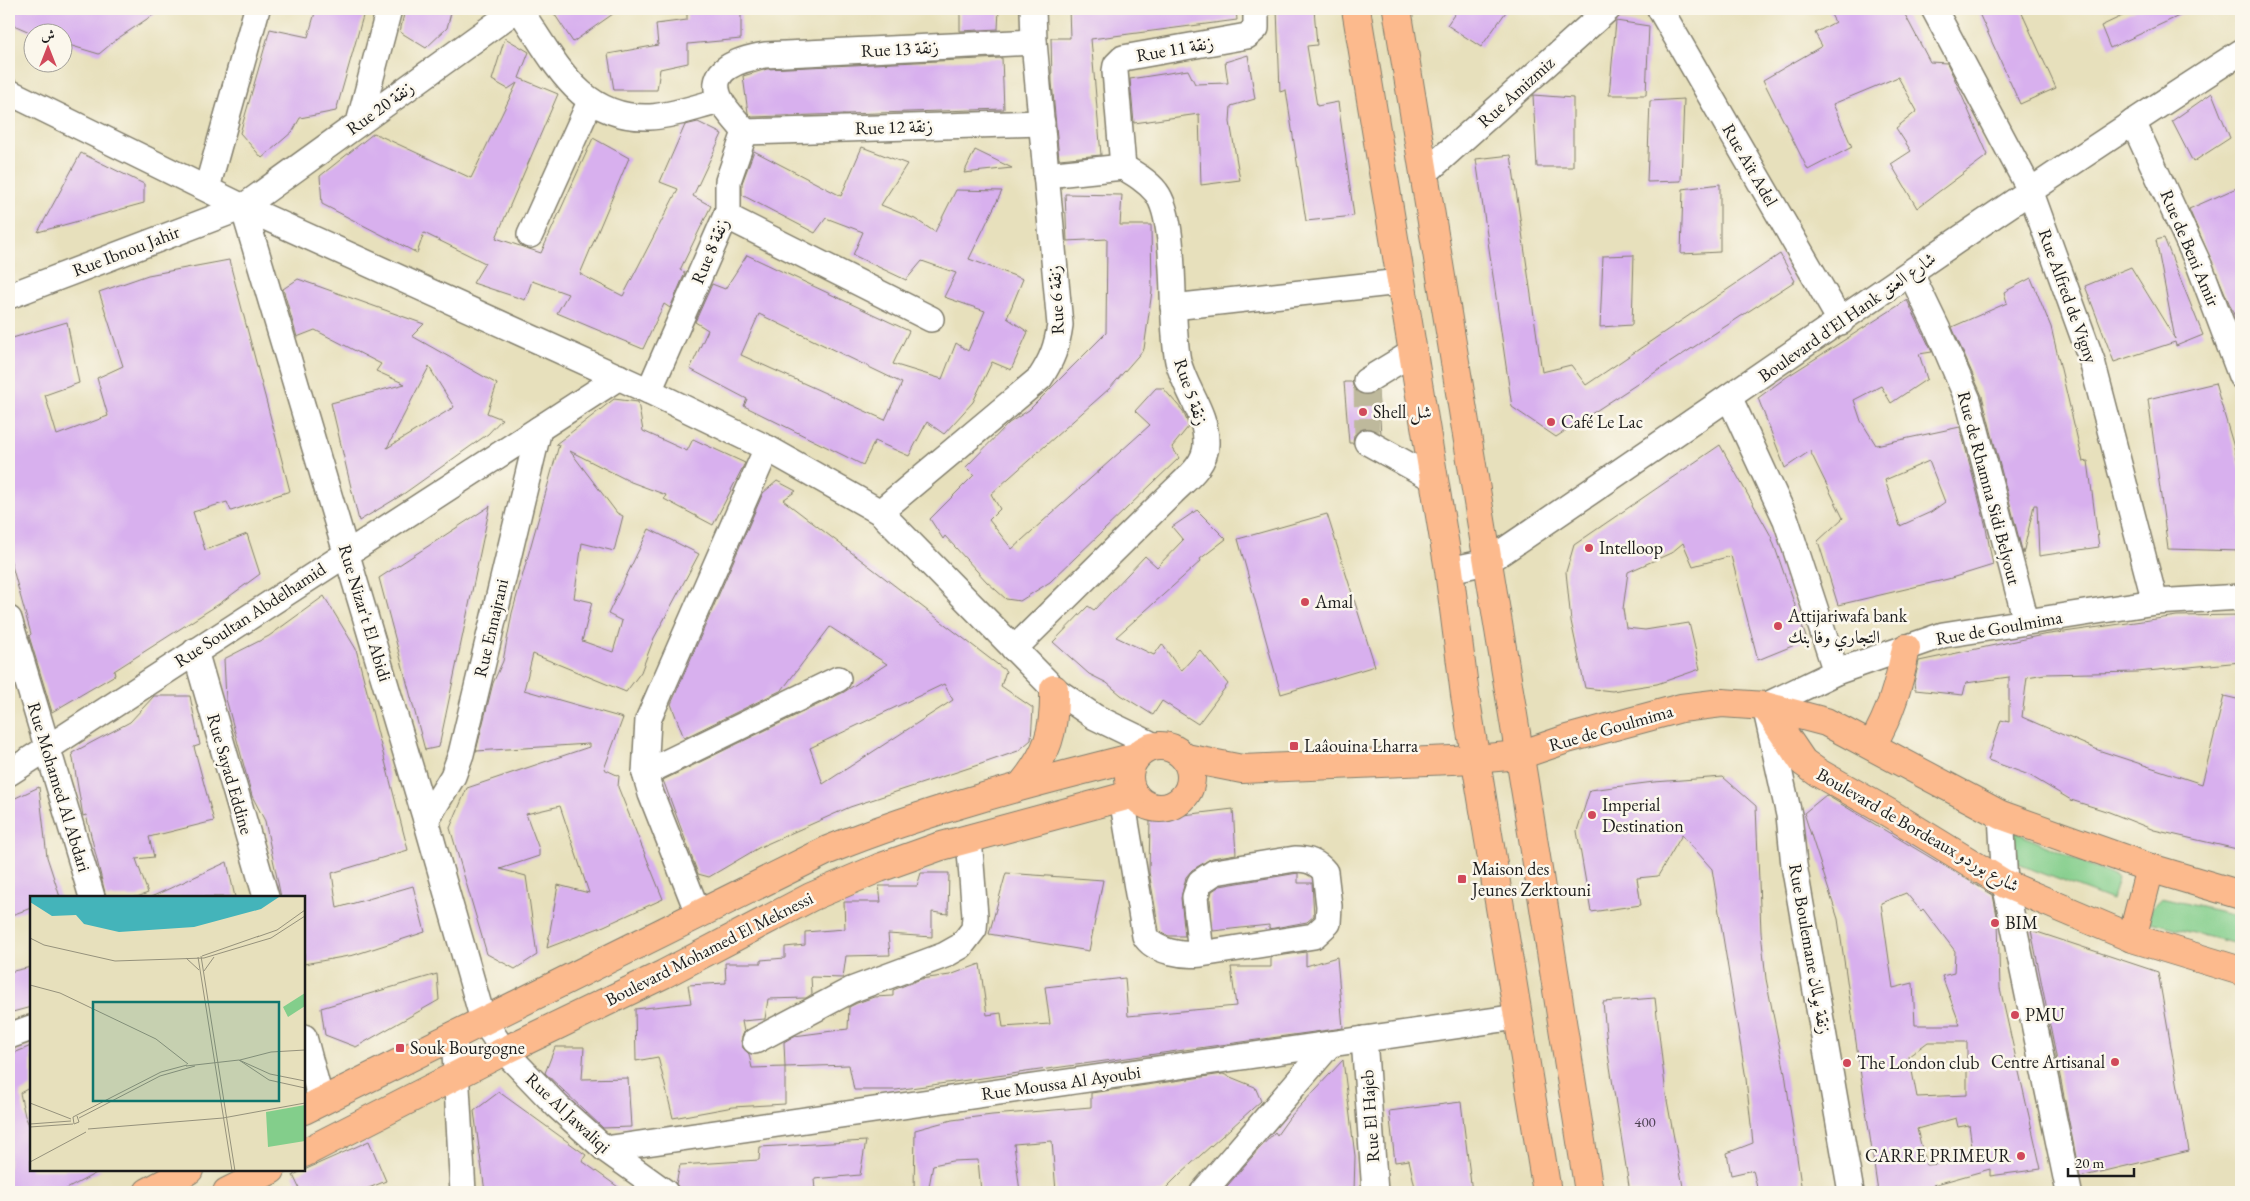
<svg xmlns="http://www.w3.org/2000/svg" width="2250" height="1201" viewBox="0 0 2250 1201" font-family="'EB Garamond',Amiri,serif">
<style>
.green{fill:#83ce8b;stroke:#507554}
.building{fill:#d8b0ee;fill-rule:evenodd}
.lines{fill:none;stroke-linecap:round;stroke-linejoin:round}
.minor-tunnel{stroke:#beb99c;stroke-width:25;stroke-dasharray:25 12;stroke-linecap:butt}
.minor-casing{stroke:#827e6c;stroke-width:28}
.major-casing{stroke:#827e6c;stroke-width:30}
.minor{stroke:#fff;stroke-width:25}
.major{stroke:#fcba8d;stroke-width:28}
.poi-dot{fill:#d1495b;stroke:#fbf7ec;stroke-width:2}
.labels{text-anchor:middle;stroke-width:5;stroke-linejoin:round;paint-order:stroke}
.number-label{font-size:15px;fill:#4b4150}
.street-label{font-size:18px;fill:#1c1c1c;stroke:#fbf7ec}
.poi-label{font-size:18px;fill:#1c1c1c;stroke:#fbf7ec;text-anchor:start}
.inset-road{fill:none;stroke:#96927c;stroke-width:1}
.view{fill:#0f766e;fill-opacity:0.15;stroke:#0f766e;stroke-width:2.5}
.inset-edge{fill:none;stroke:#1c1c1c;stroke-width:2.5}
</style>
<rect width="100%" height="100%" fill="#fbf7ec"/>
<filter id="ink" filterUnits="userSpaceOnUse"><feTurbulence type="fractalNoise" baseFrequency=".02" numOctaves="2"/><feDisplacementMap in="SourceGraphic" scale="10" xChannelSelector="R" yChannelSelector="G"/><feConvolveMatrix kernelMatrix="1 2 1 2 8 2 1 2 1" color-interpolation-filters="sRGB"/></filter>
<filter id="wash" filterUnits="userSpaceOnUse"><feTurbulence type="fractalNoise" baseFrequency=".0096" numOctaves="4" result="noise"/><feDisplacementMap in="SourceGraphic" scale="20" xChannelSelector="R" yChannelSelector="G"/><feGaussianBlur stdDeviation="1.12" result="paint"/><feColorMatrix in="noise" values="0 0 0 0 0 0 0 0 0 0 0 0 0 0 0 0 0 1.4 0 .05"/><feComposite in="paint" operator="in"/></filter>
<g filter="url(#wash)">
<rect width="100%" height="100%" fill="#e7e0bc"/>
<g class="green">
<polygon points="2013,831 2118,878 2112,900 2018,864"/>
<polygon points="2162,898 2241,916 2241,945 2150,922 2150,910"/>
</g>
<g id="blocks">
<g class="building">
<polygon points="9,9 162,9 117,39 99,54 62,43 62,32 32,33 9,23"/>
<polygon points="316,9 365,9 336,111 300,118 293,131 262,158 240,133 270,29 308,37"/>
<polygon points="405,9 452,9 447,28 426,48 400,32"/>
<polygon points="551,9 620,9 573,42"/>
<polygon points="687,9 741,9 741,39 688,44 688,63 660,69 657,90 614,90 608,54 658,45 656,24 687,20"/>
<polygon points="960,9 999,9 998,29 960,31"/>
<polygon points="1069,9 1236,9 1237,20 1091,39 1101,155 1059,159 1052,82 1051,38 1070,38"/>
<polygon points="1277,9 1314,9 1317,45 1307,46 1317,106 1338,102 1354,216 1306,221 1286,90 1280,92"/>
<polygon points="1458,9 1508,9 1481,47 1447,25"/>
<polygon points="1828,9 1902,9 1930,62 1947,63 1955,80 1988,155 1917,208 1891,164 1911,151 1896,128 1917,111 1898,77 1833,104 1852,147 1808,170 1763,80 1822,46 1815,33 1835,22"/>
<polygon points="1977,9 2020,9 2056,88 2020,104"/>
<polygon points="2137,9 2194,9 2110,48 2101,26"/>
<polygon points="1616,21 1649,26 1646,95 1609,95"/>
<polygon points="505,38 529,52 519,78 558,94 496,238 541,253 593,138 629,158 580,274 623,296 678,189 660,182 685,125 698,122 722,134 693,196 711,206 680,270 685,273 670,308 664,304 643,349 557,313 568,294 532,281 525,300 473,283 485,263 424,233 417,253 322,204 320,176 374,133 471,178 517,83 508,89 492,80"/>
<polygon points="1248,55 1255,99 1231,106 1230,122 1240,180 1201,185 1199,114 1134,123 1130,79 1188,70 1195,84 1228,83 1225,62"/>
<polygon points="1002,58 1004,109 752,117 748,113 743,76 767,69"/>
<polygon points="2212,93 2230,138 2193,162 2172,121"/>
<polygon points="1533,95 1573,98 1573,167 1537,167"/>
<polygon points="1684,99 1681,181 1647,182 1650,101"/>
<path d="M862,147l45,17 -26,41 34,14 20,13 21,-42 46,1 -33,68 54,20 -16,39 21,14 -17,38 -19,-8 -19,40 -29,32 -17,-12 -18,34 -34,-15 -12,24 -119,-59 3,-7 -57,-30 18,-39 -13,-8 17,-38 13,5 22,-34 162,76 -16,33 49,15 14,-36 12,8 17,-40 -41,-14 12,-24 -34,-12 -16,19 -53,-25 10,-23 -37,-14 -11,15 -73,-38v-12l12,-32 87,45zM759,314l143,69 -17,37 -144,-65z"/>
<polygon points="975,150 1012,168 964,173"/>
<polygon points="81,153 144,184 144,203 38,232"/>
<polygon points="1511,155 1542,372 1571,365 1586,385 1780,254 1795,281 1556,437 1512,407 1476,159"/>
<polygon points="1720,184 1720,252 1681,254 1683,189"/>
<polygon points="2241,186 2241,331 2189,209"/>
<polygon points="1065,194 1122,195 1120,225 1151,225 1152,291 1144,349 1110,388 991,494 1000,509 989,520 1012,549 1150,425 1135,411 1156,388 1163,388 1183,411 1189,426 1172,447 1179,458 1050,582 1020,601 1006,599 987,582 945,536 943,539 930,519 974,475 966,467 1009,423 1029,410 1106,333 1107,239 1067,241"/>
<polygon points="2164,238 2203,335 2176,346 2175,342 2114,362 2085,286 2131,267 2175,339 2156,240"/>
<polygon points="1634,255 1632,325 1600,327 1603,256"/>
<polygon points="229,260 290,491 231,511 227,502 193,512 205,550 247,534 260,574 219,604 114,671 115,675 52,712 29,636 31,634 9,555 9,339 67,322 79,383 45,395 57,435 108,416 97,378 123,366 99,292 148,275"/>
<polygon points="2031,278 2051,327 2083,462 2088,461 2099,547 2039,556 2037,505 2034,505 2023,554 1982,396 1952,327 2007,303 2004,292"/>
<path d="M298,279l126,45 -12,12 85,48 -10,29 15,6 -14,15 -86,61 -43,26 -28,-118 74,-19 -29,-13 5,-7 -66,-34 -18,7 -14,-48zM429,367l25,40 -67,41 35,-68z"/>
<path d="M1907,300l25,52 -13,2 8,25 -36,24 -10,-17 -27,14 7,21 15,24 84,-18 25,96 8,42 -45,14 -110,26 -20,-64 25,-23 -33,-67 -25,17 -27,-70 30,-22zM1929,461l16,41 -14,10 -31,14 -15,-46z"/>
<polygon points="1344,382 1352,382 1354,389 1366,395 1378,391 1381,434 1367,428 1360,429 1354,435 1353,443 1349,443"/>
<polygon points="2215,383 2241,471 2241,551 2168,549 2148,399"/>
<polygon points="614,399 638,402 643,431 687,451 693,439 745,463 713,525 664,499 666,495 631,482 570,451 617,513 623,516 614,551 582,543 574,598 592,602 582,641 613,652 622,621 608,614 649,529 699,554 654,638 641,672 626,692 533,654 524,690 623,718 604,769 619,776 618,787 663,899 604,926 547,948 558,885 589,893 560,806 526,814 539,849 539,856 500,869 526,876 537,955 515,969 487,954 450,828 467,788 589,747 589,744 476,751 493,683 503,661 512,613 559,445 556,444"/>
<polygon points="1720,445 1771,536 1807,640 1758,660 1731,556 1693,566 1683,543 1671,553 1628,572 1623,609 1626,628 1645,630 1689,623 1700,669 1657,684 1612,691 1585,688 1571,621 1566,572 1574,545"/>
<path d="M777,481l19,10 -13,9 223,171 -5,15 32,22 -2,32 -13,11 -37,13 -131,43 -90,40 -51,30 -11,-3 -35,-94 181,-88 43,-28 -57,-37 -48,63 -98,48 -13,-34 92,-211zM944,684l9,16 -130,84 -13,-36z"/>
<polygon points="490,506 439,747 425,750 379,578"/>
<polygon points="1197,510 1226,539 1200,559 1201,561 1116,637 1154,655 1162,644 1181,671 1200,650 1228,684 1198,724 1162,701 1153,715 1121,695 1107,683 1089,674 1053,642 1088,606 1094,610 1145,556 1157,567 1183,540 1172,527"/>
<polygon points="1327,514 1375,666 1281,694 1238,539"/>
<polygon points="324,596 356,649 408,850 332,873 337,908 413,886 425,932 354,955 304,964 304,897 281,897 265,821 252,796 226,699 224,659 269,636"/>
<polygon points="2241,615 2241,662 2137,672 2045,674 2027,677 2022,717 2098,750 2202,784 2224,696 2241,700 2241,833 2237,849 2154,830 2109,812 2071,800 2029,775 1988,760 2001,720 2009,722 2009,677 1966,683 1963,695 1915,690 1914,683 1919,661 2043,635 2177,616"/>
<polygon points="154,696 190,696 200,745 194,747 214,821 149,837 154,857 136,859 148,893 137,897 106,897 86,815 83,816 72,753 130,722"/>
<polygon points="1723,777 1756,806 1761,932 1766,979 1785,1073 1802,1192 1758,1192 1753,1170 1731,1175 1727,1153 1753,1143 1746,1079 1712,869 1682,835 1658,876 1637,878 1641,905 1591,912 1577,831 1590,790 1654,782"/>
<polygon points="39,787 47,857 60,897 31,897 31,908 9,916 9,801"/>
<path d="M1826,795l167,100 5,26 2,67 41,181 -51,7v-7l-57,16 1,7h-56l-40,-273 -34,-106zM1906,893l15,18 2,-2 32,42 -1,22 -12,3 18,49h-45l-2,-42 -20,5 -12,-85zM1928,1042h39v53l-50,2 -8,-41zM1956,1118l2,9 11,-2 5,36 -48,4 -9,-36z"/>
<polygon points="1233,809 1236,854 1212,858 1192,870 1186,877 1181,898 1185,936 1169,936 1163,934 1159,930 1149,872 1150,819"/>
<polygon points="227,862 235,897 151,897"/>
<polygon points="921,873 949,873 948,914 932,912 932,937 888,934 890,955 846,956 843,978 811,977 812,994 806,998 768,999 765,1019 742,1021 744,1032 741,1041 743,1048 749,1054 752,1068 785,1067 785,1104 733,1107 673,1118 658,1057 636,1061 635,1009 691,1003 688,985 726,983 725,963 761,963 761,960 785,958 785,947 805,945 805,932 845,929 844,902 881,902 879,886 917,886"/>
<polygon points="1006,873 1103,880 1089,951 989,934"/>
<polygon points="1298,873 1298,883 1312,883 1314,916 1307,922 1269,929 1269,925 1213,931 1210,899 1212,891 1220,886"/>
<polygon points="2031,930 2158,972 2189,1151 2080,1177"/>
<polygon points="1306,952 1306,966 1337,957 1343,1028 896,1090 854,1090 849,1065 785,1067 784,1042 794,1036 848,1029 849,1007 857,1003 874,997 893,996 893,990 921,979 950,975 980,964 987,1015 1001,1013 1003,1027 1050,1024 1045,987 1125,978 1128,1016 1236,1006 1231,967 1271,967 1271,957"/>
<polygon points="31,967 31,1007 9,1013 9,972"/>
<polygon points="437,974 439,1000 356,1047 325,1035 321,1008"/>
<polygon points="1655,998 1666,1095 1684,1192 1630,1192 1608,1054 1603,1002"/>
<polygon points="31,1046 31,1087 20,1093 25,1116 31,1129 31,1170 102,1170 61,1192 9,1192 9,1055"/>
<polygon points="555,1047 584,1047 582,1079 628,1078 631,1127 603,1128 545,1073"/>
<polygon points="1343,1060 1355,1156 1354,1192 1222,1192 1258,1150 1275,1132 1277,1135 1289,1118"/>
<polygon points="1223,1074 1255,1087 1261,1101 1181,1173 1162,1192 1056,1192 1052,1141 1014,1144 1020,1192 981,1192 978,1160 952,1161 933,1165 928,1192 914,1192 915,1130 952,1120 992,1115 1091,1107 1091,1093"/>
<polygon points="499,1092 586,1155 582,1161 625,1192 485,1192 474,1111"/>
<polygon points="1461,1102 1472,1192 1416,1192 1409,1160 1395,1162 1389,1111"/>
<polygon points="369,1141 386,1181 359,1192 301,1192 293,1175"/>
<polygon points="866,1141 860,1175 814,1179 815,1190 796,1192 682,1192 676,1184 680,1165 759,1160 760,1147"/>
</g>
</g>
</g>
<g filter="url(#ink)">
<use href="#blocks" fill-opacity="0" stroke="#827e6c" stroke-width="1"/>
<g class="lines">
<polyline class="minor-tunnel" points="1366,381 1367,442"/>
<defs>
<g id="minor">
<path d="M519,9c35,50 60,111 131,108 23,-1 48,-11 71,-16"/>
<polyline points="1660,9 1841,322"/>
<polyline points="1934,9 2030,190 2092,361 2155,602"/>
<polyline points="9,92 243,207 649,391 767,448 880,512 1054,689 1095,717 1155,746"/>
<polyline points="2133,122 2200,267 2241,376"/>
<polyline points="359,123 389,9"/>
<polyline points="745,132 1042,123"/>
<polyline points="1123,167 1115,71 1116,65 1123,58 1247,36 1256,28 1256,9"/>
<polyline points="1046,175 1123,167"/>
<polyline points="1423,175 1608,9"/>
<polyline points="207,188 257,9"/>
<polyline points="243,207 426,820 483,1020 504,1051 558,1107 605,1149 665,1192"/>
<polyline points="726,216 931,319"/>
<polyline points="530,235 590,102"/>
<polyline points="1911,274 1938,330 1968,400 2026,621"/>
<polyline points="9,296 243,207 517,9"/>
<polyline points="1173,307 1400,282"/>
<polyline points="1366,381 1412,353"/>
<path d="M649,391l79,-180v-30l17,-49c-7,-10 -18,-20 -24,-31 -17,-33 21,-42 44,-46l269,-13"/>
<polyline points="1730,399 1786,520 1836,672"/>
<polyline points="1367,442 1432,478"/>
<path d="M880,512l160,-134c12,-18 17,-32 20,-53l-26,-283 -1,-33"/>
<path d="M1449,570l38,-8c252,-170 499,-346 754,-510"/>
<polyline points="9,619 92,897"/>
<path d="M1014,649l158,-156c13,-13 34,-28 34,-49 1,-31 -21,-54 -28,-83 -9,-42 1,-139 -22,-169 -9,-11 -21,-18 -33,-25"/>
<polyline points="195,651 266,897"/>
<polyline points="9,773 619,377"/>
<polyline points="645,773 838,679"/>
<path d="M1122,798l23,138c9,16 39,20 56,18l113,-18 14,-13 1,-17 -4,-34c-8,-10 -17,-13 -30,-13l-80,13 -15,10 -5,15 6,57"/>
<polyline points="2001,815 2005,884 2069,1192"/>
<polyline points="426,820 453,776 461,754 539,429"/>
<polyline points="698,913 651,794 645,773 648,720 767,448"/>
<polyline points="454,1035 463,1192"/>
<polyline points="9,1036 31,1028"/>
<polyline points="304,1037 321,1101"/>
<polyline points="1364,1039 1375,1192"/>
<polyline points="755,1041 851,990 945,955 961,946 974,929 975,916 969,838"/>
<polyline points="605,1149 1517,1017"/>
<polyline points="1203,1192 1330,1044"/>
<polyline points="1851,1192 1794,865 1789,815 1765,706 1836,672 1943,635 2155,602 2241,597"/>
</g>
<g id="major">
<polyline points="1356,9 1449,570 1465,695 1547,1192"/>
<polyline points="1397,9 1526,794 1589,1192"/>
<polyline points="1765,706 1803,762 1817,772 1889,813 2005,884 2132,938 2241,971"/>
<path d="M1872,745c19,-32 27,-61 34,-97"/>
<circle cx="1160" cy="777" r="31"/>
<polyline points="1186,758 1242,769 1475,759 1520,755 1567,739 1681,708 1722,703 1765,706 1826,722 2001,815 2150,868 2241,895"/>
<path d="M1021,786c27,-33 34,-54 33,-97"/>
<polyline points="2132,938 2150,868"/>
<path d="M304,1110l524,-260c99,-40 203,-67 307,-93"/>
<polyline points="304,1153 504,1051 664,974 811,897 879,868 938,847 1134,794"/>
<polyline points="148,1192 189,1170"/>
<polyline points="227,1192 271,1170"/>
</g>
</defs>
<use href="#minor" class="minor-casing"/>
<use href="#major" class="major-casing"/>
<use href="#minor" class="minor"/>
<use href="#major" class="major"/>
</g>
</g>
<g class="poi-dot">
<circle cx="1363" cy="412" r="5"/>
<circle cx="1551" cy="422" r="5"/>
<circle cx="1589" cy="548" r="5"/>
<circle cx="1305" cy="602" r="5"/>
<circle cx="1778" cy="626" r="5"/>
<rect x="1289" y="741" width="10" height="10" rx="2.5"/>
<circle cx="1592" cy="815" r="5"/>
<rect x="1457" y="874" width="10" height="10" rx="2.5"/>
<circle cx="1995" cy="923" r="5"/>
<circle cx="2015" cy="1015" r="5"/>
<rect x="395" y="1043" width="10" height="10" rx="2.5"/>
<circle cx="2115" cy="1062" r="5"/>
<circle cx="1847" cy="1063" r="5"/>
<circle cx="2021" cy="1156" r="5"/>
</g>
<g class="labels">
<g class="number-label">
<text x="1645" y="1127">400</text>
</g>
<g class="street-label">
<text transform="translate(900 49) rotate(-3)" y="6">Rue 13 زنقة</text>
<text transform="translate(1175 49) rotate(-10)" y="6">Rue 11 زنقة</text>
<text transform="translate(1516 92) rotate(-42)" y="6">Rue Amizmiz</text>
<text transform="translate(380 108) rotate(-36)" y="6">Rue 20 زنقة</text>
<text transform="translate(894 127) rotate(-2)" y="6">Rue 12 زنقة</text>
<text transform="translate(1750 165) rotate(60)" y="6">Rue Aït Adel</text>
<text transform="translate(2190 248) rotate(67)" y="6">Rue de Beni Amir</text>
<text transform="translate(126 251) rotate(-21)" y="6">Rue Ibnou Jahir</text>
<text transform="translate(710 251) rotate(-67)" y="6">Rue 8 زنقة</text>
<text transform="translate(2068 296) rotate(70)" y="6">Rue Alfred de Vigny</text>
<text transform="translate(1056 300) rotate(-93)" y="6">Rue 6 زنقة</text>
<text transform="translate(1847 317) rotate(-35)" y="6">Boulevard d'El Hank شارع العنق</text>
<text transform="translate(1191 392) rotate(71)" y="6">Rue 5 زنقة</text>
<text transform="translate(1989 488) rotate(75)" y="6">Rue de Rhamna Sidi Belyout</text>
<text transform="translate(365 613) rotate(73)" y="6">Rue Nizar't El Abidi</text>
<text transform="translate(250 615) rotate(-33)" y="6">Rue Soultan Abdelhamid</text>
<text transform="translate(491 628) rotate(-77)" y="6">Rue Ennajrani</text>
<text transform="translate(1999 628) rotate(-10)" y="6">Rue de Goulmima</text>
<text transform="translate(1611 728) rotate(-16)" y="6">Rue de Goulmima</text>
<text transform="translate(230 774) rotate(74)" y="6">Rue Sayad Eddine</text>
<text transform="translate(59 787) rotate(73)" y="6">Rue Mohamed Al Abdari</text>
<text transform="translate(1918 830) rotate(30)" y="6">Boulevard de Bordeaux شارع بوردو</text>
<text transform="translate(709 949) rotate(-27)" y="6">Boulevard Mohamed El Meknessi</text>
<text transform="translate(1810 949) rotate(80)" y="6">Rue Boulemane زنقة بولمان</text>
<text transform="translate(1061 1083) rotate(-8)" y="6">Rue Moussa Al Ayoubi</text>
<text transform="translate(568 1113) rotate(43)" y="6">Rue Al Jawaliqi</text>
<text transform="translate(1370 1116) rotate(-94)" y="6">Rue El Hajeb</text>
</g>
<g class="poi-label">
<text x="1373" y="418">Shell شل</text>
<text x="1561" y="428">Café Le Lac</text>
<text x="1599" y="554">Intelloop</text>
<text x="1315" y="608">Amal</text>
<text x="1788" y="622">Attijariwafa bank<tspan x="1788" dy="21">التجاري وفا بنك</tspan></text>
<text x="1304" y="752">Laâouina Lharra</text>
<text x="1602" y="811">Imperial<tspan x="1602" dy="21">Destination</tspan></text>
<text x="1472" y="875">Maison des<tspan x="1472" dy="21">Jeunes Zerktouni</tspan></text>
<text x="2005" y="929">BIM</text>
<text x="2025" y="1021">PMU</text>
<text x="410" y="1054">Souk Bourgogne</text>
<text x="2105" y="1068" text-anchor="end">Centre Artisanal</text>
<text x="1857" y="1069">The London club</text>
<text x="2011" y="1162" text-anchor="end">CARRE PRIMEUR</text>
</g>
</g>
<g transform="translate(30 896)">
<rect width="275" height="275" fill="#e7e0bc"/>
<path d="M275,97v13l-17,11 -5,-10zM275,209v36l-37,6 -2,-35z" fill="#83ce8b"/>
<path d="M0,1v-1l249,1 -18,12 -67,18 -75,5 -35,-8 -8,-9 -24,1 -22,-14z" fill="#44b4ba"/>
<path class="inset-road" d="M227,41l20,-7 28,-20M0,42l14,7 71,16 89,-3 67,-20 34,-22M171,60l34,215M172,60l57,-20M168,61l34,214M156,62l13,12M174,75l10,-14M0,89l30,8 96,46 32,25M209,164l30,20 36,8M210,164l31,-8 34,-2M156,170l53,-6 31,14 35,7M0,207l41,16M47,220l2,6 -5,2 -1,-7 88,-45 26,-7M49,222l81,-42 35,-10M0,228l41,-3M0,231l43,-3M58,233l135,-11 82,-15M0,266l56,-30"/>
<path class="view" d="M63,106h186v99h-186z"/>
<rect width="275" height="275" class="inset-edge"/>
</g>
<rect width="2250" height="1201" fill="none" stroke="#fbf7ec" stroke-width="30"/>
<g transform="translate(48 48)"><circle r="24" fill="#fbf7ec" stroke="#a29f99"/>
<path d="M0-4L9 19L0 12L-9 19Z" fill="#d1495b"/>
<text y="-8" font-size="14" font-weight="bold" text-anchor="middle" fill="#1c1c1c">ش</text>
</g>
<path d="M2068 1168v8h66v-8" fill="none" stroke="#1c1c1c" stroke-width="2.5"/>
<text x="2075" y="1168" font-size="15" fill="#1c1c1c" stroke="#fbf7ec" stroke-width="4" paint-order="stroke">20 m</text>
</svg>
